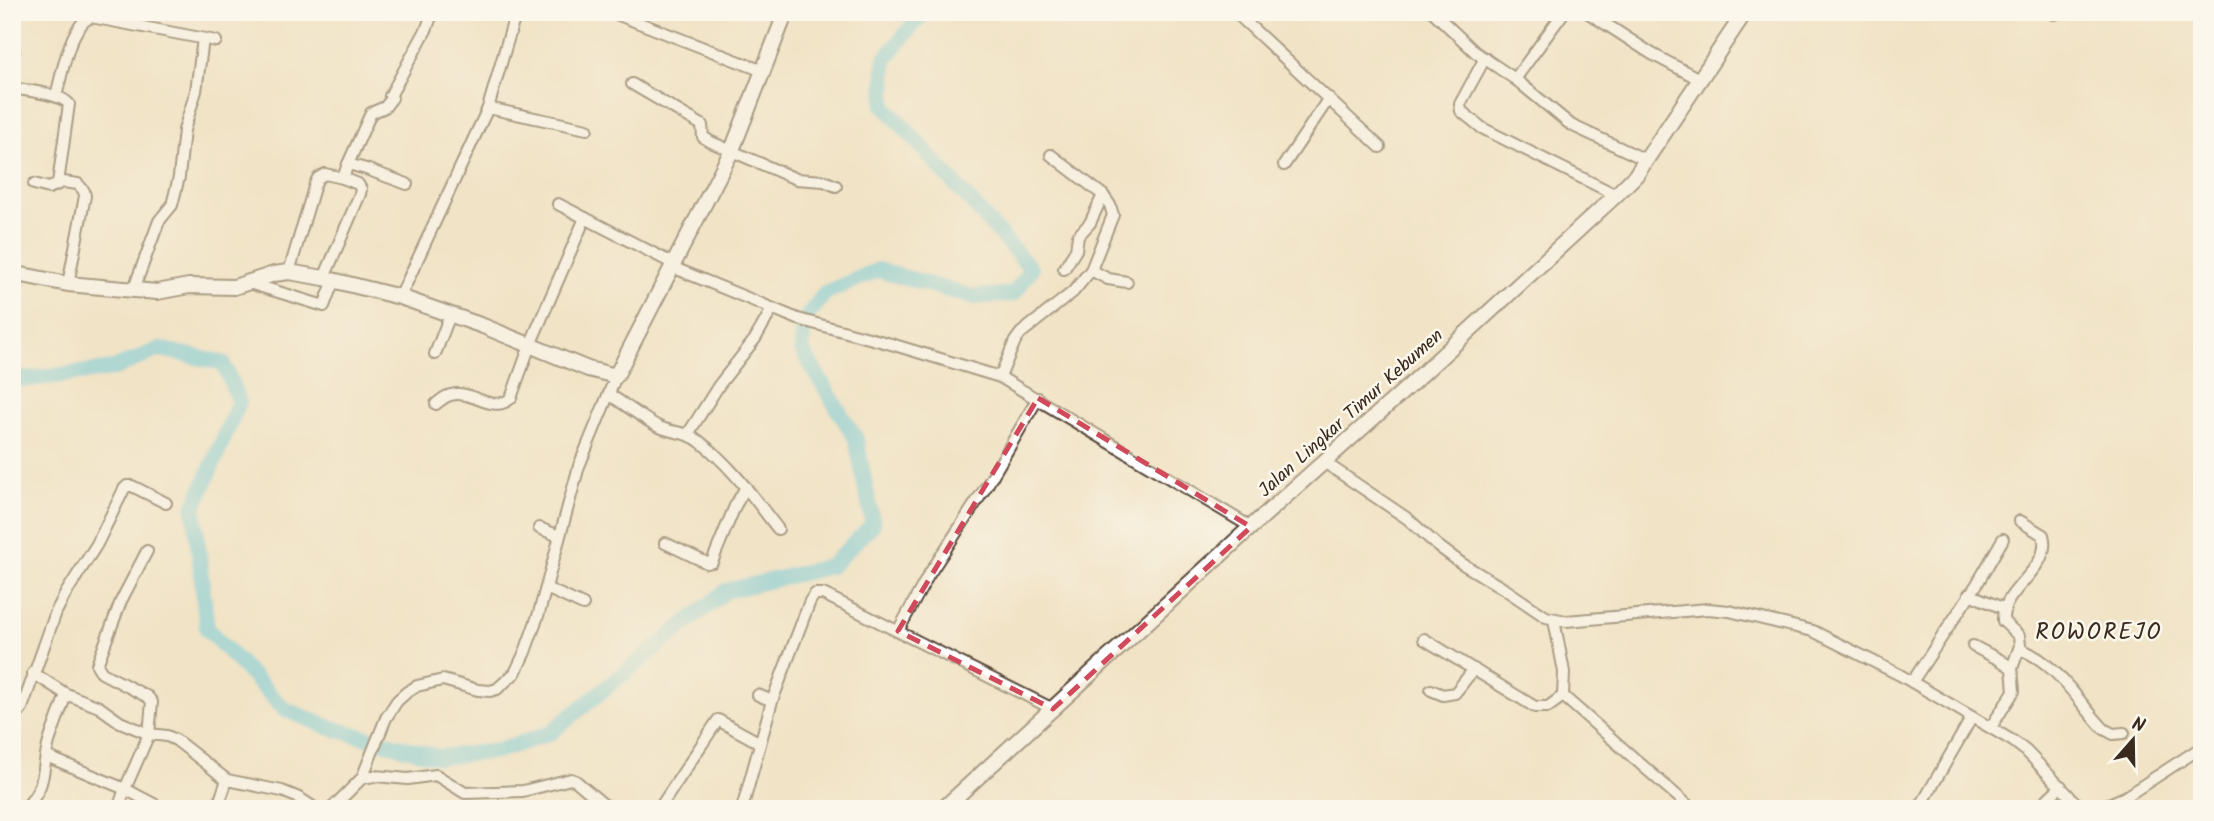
<svg xmlns="http://www.w3.org/2000/svg" width="2214" height="821" viewBox="0 0 2214 821" font-family="Kalam,sans-serif">
<style>
.lines{fill:none;stroke-linecap:round;stroke-linejoin:round}
.river{stroke:#62c7df;stroke-width:16}
.street-casing{stroke:#564637;stroke-width:14}
.secondary-casing{stroke:#564637;stroke-width:18}
.street{stroke:#fff;stroke-width:10}
.secondary{stroke:#fff;stroke-width:14}
.marked{fill:none;stroke:#d1495b;stroke-width:5;stroke-dasharray:14 9;stroke-linejoin:round}
.labels{text-anchor:middle;stroke-width:5;stroke-linejoin:round;paint-order:stroke}
.street-label{font-size:19px;fill:#3b2a1e;stroke:#fbf7ec}
.quarter-label{font-size:23px;letter-spacing:2px;fill:#3b2a1e;stroke:#fbf7ec}
</style>
<rect width="100%" height="100%" fill="#fbf7ec"/>
<filter id="ink" filterUnits="userSpaceOnUse"><feTurbulence type="fractalNoise" baseFrequency=".0143" numOctaves="2"/><feDisplacementMap in="SourceGraphic" scale="14" xChannelSelector="R" yChannelSelector="G"/><feConvolveMatrix kernelMatrix="1 2 1 2 8 2 1 2 1" color-interpolation-filters="sRGB"/></filter>
<filter id="wash" filterUnits="userSpaceOnUse"><feTurbulence type="fractalNoise" baseFrequency=".00686" numOctaves="4" result="noise"/><feDisplacementMap in="SourceGraphic" scale="28" xChannelSelector="R" yChannelSelector="G"/><feGaussianBlur stdDeviation="1.57" result="paint"/><feColorMatrix in="noise" values="0 0 0 0 0 0 0 0 0 0 0 0 0 0 0 0 0 1.4 0 .05"/><feComposite in="paint" operator="in"/></filter>
<g filter="url(#wash)">
<rect width="100%" height="100%" fill="#f1e3c6"/>
<g class="lines">
<polyline class="river" points="12,378 20,380 113,369 160,349 223,363 239,402 194,508 207,629 284,709 331,728 439,757 498,751 550,733 726,591 831,566 873,524 856,439 802,350 803,322 825,293 878,270 973,297 1014,294 1031,269 884,105 885,59 922,14 927,12"/>
</g>
</g>
<g filter="url(#ink)">
<g class="lines">
<defs>
<g id="street">
<polyline points="611,12 763,71"/>
<polyline points="1235,12 1380,147"/>
<polyline points="1433,12 1475,52 1515,79 1571,125 1646,160"/>
<polyline points="1587,12 1652,54 1701,80"/>
<polyline points="2049,12 2055,14 2057,12"/>
<polyline points="12,55 14,51"/>
<polyline points="1485,58 1460,104 1461,111 1482,128 1616,195"/>
<polyline points="1515,79 1564,12"/>
<polyline points="632,84 702,125 703,137 711,142 796,179 824,181 836,186"/>
<path d="M12,88c15,3 48,5 57,16l-11,79"/>
<path d="M56,96c6,-21 13,-70 35,-79l125,24"/>
<polyline points="488,108 587,129"/>
<polyline points="1284,165 1329,98"/>
<polyline points="34,184 49,188 63,182 78,184 84,191 85,196 68,284"/>
<polyline points="407,184 366,169 348,164 371,113 385,107 392,98 390,96 426,30 433,12"/>
<polyline points="558,204 674,264"/>
<polyline points="672,267 798,319 891,344 1000,377 1251,527"/>
<polyline points="1064,269 1076,250 1078,236 1090,223 1103,195"/>
<polyline points="1091,270 1108,279 1127,282"/>
<polyline points="289,272 315,184 318,178 325,174 343,178"/>
<polyline points="324,278 360,194 361,189 358,184 343,178 348,164"/>
<polyline points="249,283 324,306 334,280"/>
<polyline points="133,291 159,221 172,205 179,177 184,130 196,91 203,39"/>
<polyline points="400,297 488,108 516,12"/>
<polyline points="435,354 450,315"/>
<polyline points="1000,377 1015,341 1021,333 1073,292 1091,270 1113,215 1110,205 1103,195 1051,155"/>
<path d="M610,395c16,10 32,23 49,32 14,6 29,5 40,14 32,24 55,57 79,88"/>
<path d="M436,404c5,-4 9,-8 15,-9 22,-6 41,20 60,3l19,-53 55,-127"/>
<polyline points="688,434 719,385 755,339 772,309"/>
<polyline points="1324,462 1408,519 1438,546 1461,563 1506,590 1546,617 1566,621 1708,609 1729,611 1813,631 1900,675 2013,741 2026,751 2076,803 2093,809"/>
<polyline points="539,528 559,536"/>
<polyline points="665,543 707,563 712,562 735,506 746,487"/>
<polyline points="546,588 583,605"/>
<polyline points="1969,594 2005,609"/>
<polyline points="1554,620 1564,672 1563,696 1692,809"/>
<polyline points="898,631 928,576 986,487 1038,398"/>
<polyline points="1424,639 1535,707 1548,707 1563,696"/>
<polyline points="1973,646 2000,660 2012,668"/>
<path d="M2019,649c37,12 59,53 85,80l9,5 11,-1"/>
<polyline points="33,673 66,694 99,707 120,722 149,734 167,736 176,740 227,780 282,791 299,798 316,809"/>
<polyline points="1912,682 1977,584 2003,539"/>
<polyline points="1431,690 1443,695 1455,693 1474,669"/>
<polyline points="758,695 772,701"/>
<polyline points="12,722 22,708 56,612 66,593 97,544 124,489 127,486 132,486 166,503"/>
<path d="M1991,727l23,-36 -2,-23 8,-22 -1,-10 -16,-15c-2,-33 50,-52 40,-86l-23,-14"/>
<polyline points="46,756 125,789 149,734 152,702 148,697 102,673 97,665 121,601 147,551"/>
<polyline points="362,778 375,776 408,779 436,775 465,793 523,791 571,779 576,781 603,804 613,809"/>
<path d="M24,809c24,-23 17,-39 25,-67 5,-16 12,-32 17,-48"/>
<polyline points="118,809 125,789 163,809"/>
<polyline points="217,809 227,780"/>
<polyline points="331,809 362,778 386,718 397,701 407,692 417,686 443,680 478,690 490,691 497,689 515,673 525,652 539,613 579,466 616,376"/>
<polyline points="659,809 718,720 760,743"/>
<polyline points="742,809 772,701 810,601 815,594 823,594 1053,709"/>
<polyline points="1919,809 1972,717"/>
<polyline points="2037,809 2061,786"/>
<polyline points="2097,809 2125,797 2202,747"/>
</g>
<g id="secondary">
<polyline points="12,273 68,284 157,292 189,286 234,287 274,274 289,272 324,278 400,297 483,326 588,369 616,376 732,150 786,12"/>
<polyline points="943,809 1251,527 1408,387 1616,195 1636,175 1745,12"/>
</g>
</defs>
<use href="#street" class="street-casing"/>
<use href="#secondary" class="secondary-casing"/>
<use href="#street" class="street"/>
<use href="#secondary" class="secondary"/>
</g>
</g>
<path d="M0 0H2214V821H0ZM1038,398l213,129 -198,182 -155,-78z" fill="#f1e3c6" fill-opacity=".55" fill-rule="evenodd"/>
<path class="marked" d="M1038,398l213,129 -198,182 -155,-78z"/>
<g class="labels">
<g class="street-label">
<text transform="translate(1350 412) rotate(-42)" y="7">Jalan Lingkar Timur Kebumen</text>
</g>
<g class="quarter-label">
<text x="2099" y="639">ROWOREJO</text>
</g>
</g>
<rect width="2214" height="821" fill="none" stroke="#fbf7ec" stroke-width="42"/>
<g transform="translate(2133 740) rotate(20)" stroke="#fbf7ec" stroke-width="5" paint-order="stroke">
<path d="M0-5L12 26L0 18L-12 26Z" fill="#3b2a1e"/>
<text y="-10" font-size="19" font-weight="bold" text-anchor="middle" fill="#3b2a1e">N</text>
</g>
</svg>
